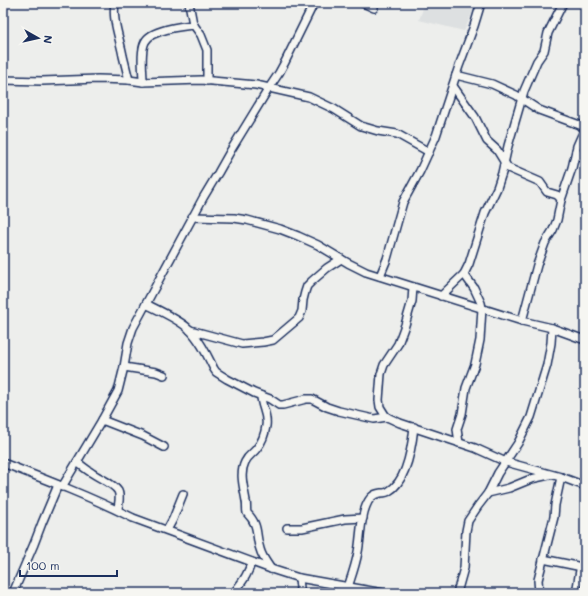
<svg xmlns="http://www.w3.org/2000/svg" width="588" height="596" viewBox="0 0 588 596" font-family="Mali,sans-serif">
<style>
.built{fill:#dde0e1}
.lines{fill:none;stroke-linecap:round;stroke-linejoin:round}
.minor-casing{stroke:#1b2f5e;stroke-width:10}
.minor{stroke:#f6f6f2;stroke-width:7}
</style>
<rect width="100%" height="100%" fill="#edeeec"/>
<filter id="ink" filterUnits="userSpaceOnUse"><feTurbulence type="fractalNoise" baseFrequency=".025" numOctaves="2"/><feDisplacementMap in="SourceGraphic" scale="8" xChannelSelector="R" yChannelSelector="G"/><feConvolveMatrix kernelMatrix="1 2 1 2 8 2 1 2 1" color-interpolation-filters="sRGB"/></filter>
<g filter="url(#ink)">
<polygon class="built" points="425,3 477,3 464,31 419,20"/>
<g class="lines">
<defs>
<g id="minor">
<path d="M115,3c-3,17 5,36 8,53 2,8 4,16 6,24"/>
<polyline points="189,3 193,24 201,35 207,50 207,81"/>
<polyline points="363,3 374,8"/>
<polyline points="456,75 492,84 516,95 539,110 585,127"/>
<polyline points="3,80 42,81 98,79 129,80 143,82 201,80 256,85 309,97 334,109 361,126 378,131 397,134 429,152"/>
<path d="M143,82c0,-11 -3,-30 2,-40 5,-12 37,-16 49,-17"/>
<polyline points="453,86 475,117 487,141 497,150 508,168 540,182 547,192 557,195 560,198 561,200"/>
<polyline points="576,151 580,156 585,161"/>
<polyline points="192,217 234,218 247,220 280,229 298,236 318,245 348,263 366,272 522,321 552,328 585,340"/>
<polyline points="380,276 387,259 403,202 420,171 436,136 459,66 474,26 481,3"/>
<polyline points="413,287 412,301 405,325 398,344 384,365 381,374 379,400 380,407 385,415 387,417 400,423 475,448 506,462 561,477 585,486"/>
<polyline points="441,296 464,274 469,264 485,213 497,188 502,173 508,146 524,91 537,61 544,51 548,33 563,3"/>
<path d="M146,304c12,6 34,16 43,25 11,11 18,26 25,40l2,3 11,7 27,14 16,6 9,6h4l23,-6h6l15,8 12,4 35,8 13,-2"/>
<polyline points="522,321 537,265 545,243 553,230 557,220 561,200 572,168 577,146 585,128"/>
<polyline points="190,330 242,344 263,342 273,340 299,318 302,311 303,300 305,292 307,286 312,281 327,268 341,259"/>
<polyline points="124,367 156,372 164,375"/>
<path d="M261,396c0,11 7,18 5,30 -1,7 -4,16 -9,22 -4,6 -8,6 -12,14 -6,12 -1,26 1,39 1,4 0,8 1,12 13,13 8,22 13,36 2,8 7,14 11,20"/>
<polyline points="102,420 143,436 164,447"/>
<polyline points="459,443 457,429 462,414 466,388 475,364 480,340 482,308 481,303 474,288 464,274"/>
<path d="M77,462c5,4 10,8 15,11 7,5 22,11 26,18 3,6 0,13 0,19"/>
<path d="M3,463c44,17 88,34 130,55l138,51 28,9 84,15"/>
<polyline points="62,487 102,420 118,391 124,367 128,343 133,328 203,198 218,173 231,150 269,88 279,73 285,62 314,3"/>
<polyline points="488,493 509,488 531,479 549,475"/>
<polyline points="287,528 302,528 345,519 363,518"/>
<polyline points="167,530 173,519 183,494"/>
<polyline points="543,559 582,567"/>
<path d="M348,587c4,-12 8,-23 10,-35 3,-15 2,-32 8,-46 3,-7 6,-12 15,-13 3,0 6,0 8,-2 18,-10 23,-45 25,-64"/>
<polyline points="13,593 34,544 42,523 58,485"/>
<path d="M234,593c7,-10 15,-19 17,-31"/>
<polyline points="299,593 300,588 299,578"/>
<polyline points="457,593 464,568 466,531 468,521 478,506 488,493 498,473 518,443 531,417 547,365 551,343 552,328"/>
<polyline points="539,593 538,580 554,517 555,505 561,477"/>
<polyline points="576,593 580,570 582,567 584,565"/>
</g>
</defs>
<use href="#minor" class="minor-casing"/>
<use href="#minor" class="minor"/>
</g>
</g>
<rect width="588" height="596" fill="none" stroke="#f6f6f2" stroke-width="16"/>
<rect x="8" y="8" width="572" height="580" fill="none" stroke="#1b2f5e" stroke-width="1.5" filter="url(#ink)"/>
<g transform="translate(38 38) rotate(98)" stroke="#f6f6f2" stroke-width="3" paint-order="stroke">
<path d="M0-3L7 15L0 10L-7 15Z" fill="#1b2f5e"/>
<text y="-6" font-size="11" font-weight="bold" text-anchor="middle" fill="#1b2f5e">N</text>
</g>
<path d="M20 570v6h97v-6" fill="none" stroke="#1b2f5e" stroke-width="2"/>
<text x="26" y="570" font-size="12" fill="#1b2f5e" stroke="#f6f6f2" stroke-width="3" paint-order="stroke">100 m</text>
</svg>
